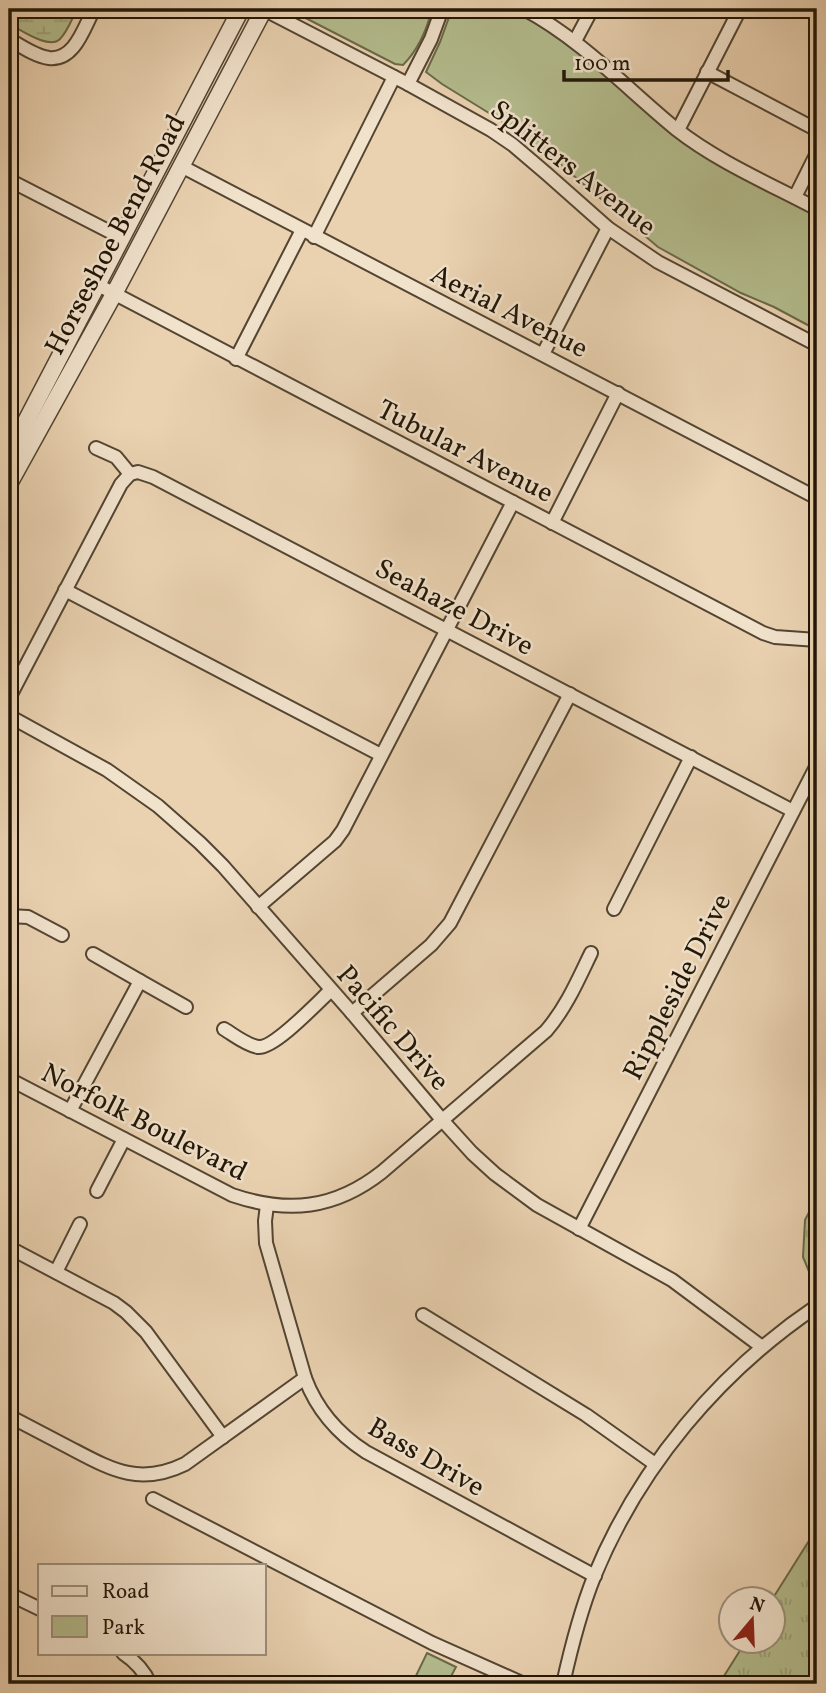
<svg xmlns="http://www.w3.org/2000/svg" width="826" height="1693" viewBox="0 0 826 1693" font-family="Vollkorn,serif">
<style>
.grass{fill:url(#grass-tufts);stroke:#6a6a4a;stroke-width:2}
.wetland{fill:url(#wetland-marsh);stroke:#6a6a4a;stroke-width:2}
.park{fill:#b4bd8e;stroke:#6a6a4a;stroke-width:2}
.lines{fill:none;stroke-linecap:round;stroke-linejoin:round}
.minor-casing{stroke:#534532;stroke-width:16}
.tertiary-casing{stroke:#534532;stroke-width:19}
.minor{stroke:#f1e2cc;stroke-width:12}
.tertiary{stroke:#f1e2cc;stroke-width:16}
.labels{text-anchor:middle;stroke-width:5;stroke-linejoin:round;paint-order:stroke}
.street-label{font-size:28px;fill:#211607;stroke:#f1e2cc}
</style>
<defs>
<pattern id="grass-tufts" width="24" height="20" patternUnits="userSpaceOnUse" patternTransform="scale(1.75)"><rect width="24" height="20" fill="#b4bd8e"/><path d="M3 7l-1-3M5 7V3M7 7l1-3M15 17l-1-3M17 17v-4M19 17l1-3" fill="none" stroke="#9aa279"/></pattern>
<pattern id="wetland-marsh" width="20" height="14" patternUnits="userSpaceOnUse" patternTransform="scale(1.75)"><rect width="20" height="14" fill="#b4bd8e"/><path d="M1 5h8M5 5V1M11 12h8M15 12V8" fill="none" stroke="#9aa279"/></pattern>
</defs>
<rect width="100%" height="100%" fill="#ead2b1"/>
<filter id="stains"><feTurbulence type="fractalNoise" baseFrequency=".00286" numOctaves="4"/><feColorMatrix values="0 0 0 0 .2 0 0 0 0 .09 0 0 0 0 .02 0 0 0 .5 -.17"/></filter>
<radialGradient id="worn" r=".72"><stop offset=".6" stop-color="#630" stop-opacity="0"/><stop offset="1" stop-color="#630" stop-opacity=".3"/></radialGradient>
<g class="grass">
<polygon points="817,1197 817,1284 815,1286 803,1257 805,1220"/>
<polygon points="817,1528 817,1684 719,1684 746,1641 774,1640 773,1598"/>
</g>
<path class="wetland" d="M9,9h68c-5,9 -9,22 -17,30 -11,11 -39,-9 -51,-15z"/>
<g class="park">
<path d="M288,9h144c-5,20 -14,41 -29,56l-8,-1z"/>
<polygon points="452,9 513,9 518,10 568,43 708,157 817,215 817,330 774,307 741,293 658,247 555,160 497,118 442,84 426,72 440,42"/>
<polygon points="427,1653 456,1667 447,1684 412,1684"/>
</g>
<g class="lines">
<defs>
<g id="minor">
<polyline points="263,9 408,84 491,130 513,145 547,174 608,228 658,262 817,345"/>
<path d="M524,9c58,31 102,79 152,120 42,33 94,55 141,80"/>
<path d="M9,39c12,7 26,17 40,19 26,3 35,-31 45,-49"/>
<polyline points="575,41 592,9"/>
<polyline points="707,72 817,130"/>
<polyline points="408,84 431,39 442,9"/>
<polyline points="678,130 740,9"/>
<polyline points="181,166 817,498"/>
<polyline points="9,180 122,238"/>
<polyline points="795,197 817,153"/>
<polyline points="314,237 394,77"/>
<polyline points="98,285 763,633 775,637 817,640"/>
<polyline points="543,354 608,228"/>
<polyline points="236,359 302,230"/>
<polyline points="96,448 116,457 130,474 138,472 153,477 793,811"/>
<polyline points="552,523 618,393"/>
<polyline points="65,590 381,755"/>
<polyline points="9,698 121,484 130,474"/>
<polyline points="9,716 107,770 158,806 200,843 223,866 352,1013 443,1121 472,1153 495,1174 537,1205 672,1280 762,1347"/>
<polyline points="258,907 335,841 343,830 513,502"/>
<polyline points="614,909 691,757"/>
<polyline points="9,916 28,917 62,935"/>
<polyline points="140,981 186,1007"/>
<polyline points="352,1013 431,945 450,923 570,694"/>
<path d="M224,1029c10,6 22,16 34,18 16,2 60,-45 73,-57"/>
<path d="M9,1079l223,116c56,19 103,14 150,-23l164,-141c20,-23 32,-51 45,-78"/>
<polyline points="70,1111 140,981 93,954"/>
<polyline points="97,1191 124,1139"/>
<path d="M267,1205l-2,16 1,22 39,135c12,32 33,56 61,74l229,124"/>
<polyline points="579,1229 817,765"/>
<polyline points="10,1248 114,1303 126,1312 146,1332 223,1437"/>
<polyline points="56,1272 80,1224"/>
<polyline points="423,1315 586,1415 655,1464"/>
<path d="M9,1416c21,11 42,22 63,33 40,21 68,37 113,15l120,-86"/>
<polyline points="153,1499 432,1643 524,1684"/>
<polyline points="9,1594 40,1609"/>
<path d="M123,1653c12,8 21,17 27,31"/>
<path d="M563,1684c8,-36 17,-72 31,-107 45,-110 125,-205 223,-271"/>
</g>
<g id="tertiary">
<polyline points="9,454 241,9"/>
<polyline points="9,484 114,294 264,9"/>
</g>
</defs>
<use href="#minor" class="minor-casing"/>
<use href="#tertiary" class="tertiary-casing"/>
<use href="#minor" class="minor"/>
<use href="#tertiary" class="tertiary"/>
</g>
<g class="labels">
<g class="street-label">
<text transform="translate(574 167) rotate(38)" y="10">Splitters Avenue</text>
<text transform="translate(114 234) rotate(-62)" y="10">Horseshoe Bend Road</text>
<text transform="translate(510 310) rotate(27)" y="10">Aerial Avenue</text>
<text transform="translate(466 450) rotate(27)" y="10">Tubular Avenue</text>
<text transform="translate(455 606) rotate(28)" y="10">Seahaze Drive</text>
<text transform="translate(676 986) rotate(-63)" y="10">Rippleside Drive</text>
<text transform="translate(394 1027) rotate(49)" y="10">Pacific Drive</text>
<text transform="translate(145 1121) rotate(27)" y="10">Norfolk Boulevard</text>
<text transform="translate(427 1456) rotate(30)" y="10">Bass Drive</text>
</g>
</g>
<rect width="826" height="1693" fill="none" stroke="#ead2b1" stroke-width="35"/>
<rect x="10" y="10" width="805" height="1672" fill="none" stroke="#211607" stroke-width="3.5"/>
<rect x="18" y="18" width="791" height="1658" fill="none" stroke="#211607" stroke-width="2"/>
<rect x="38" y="1564" width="228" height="91" fill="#f1e2cc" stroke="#9e907d" stroke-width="2"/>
<rect x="52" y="1586" width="35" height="10" fill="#f1e2cc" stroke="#9e907d" stroke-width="2"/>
<text x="102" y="1598" font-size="21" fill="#211607">Road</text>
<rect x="52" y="1616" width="35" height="21" fill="#b4bd8e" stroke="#9e907d" stroke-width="2"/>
<text x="102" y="1634" font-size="21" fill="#211607">Park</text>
<g transform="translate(752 1620) rotate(19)"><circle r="33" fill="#f1e2cc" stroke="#9e907d" stroke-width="2"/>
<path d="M0-5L12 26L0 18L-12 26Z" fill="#8f2418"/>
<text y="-10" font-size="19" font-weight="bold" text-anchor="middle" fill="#211607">N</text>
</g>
<path d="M564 70v10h164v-10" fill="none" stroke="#211607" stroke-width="3.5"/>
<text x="574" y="70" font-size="21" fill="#211607" stroke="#f1e2cc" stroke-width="5" paint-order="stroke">100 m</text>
<rect width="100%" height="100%" filter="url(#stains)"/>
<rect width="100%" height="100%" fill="url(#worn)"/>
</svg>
